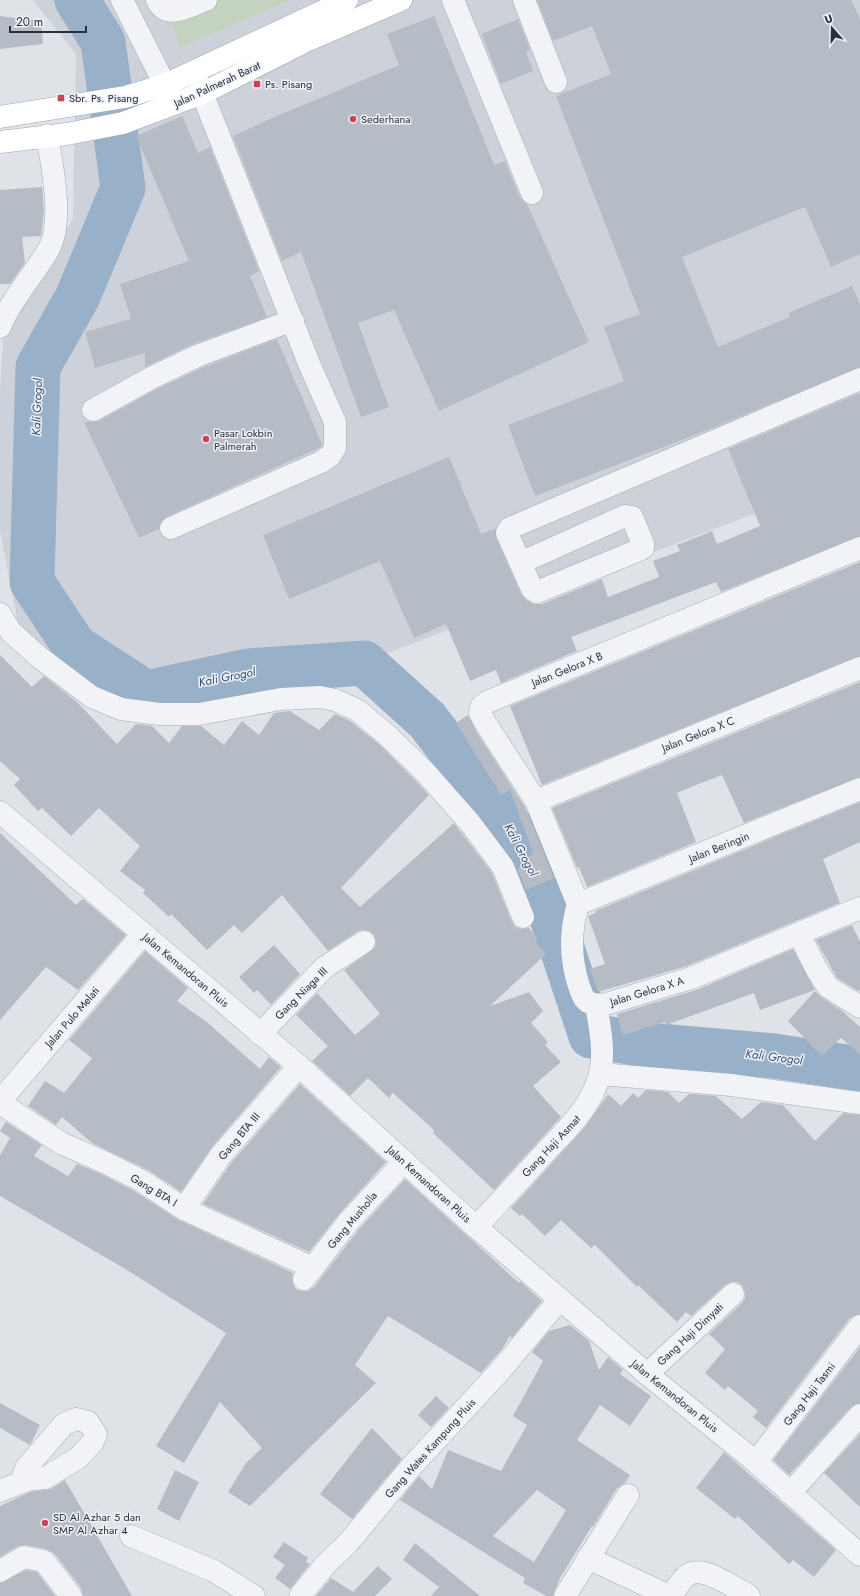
<svg xmlns="http://www.w3.org/2000/svg" width="860" height="1596" viewBox="0 0 860 1596" font-family="Jost,sans-serif">
<style>
.built{fill:#cdd2da}
.green{fill:#c4d3c0}
.lines{fill:none;stroke-linecap:round;stroke-linejoin:round}
.river{stroke:#99b0c9;stroke-width:45}
.building{fill:#b6bcc5;fill-rule:evenodd}
.minor-casing{stroke:#a4aab2;stroke-width:23}
.major-casing{stroke:#9ea7b4;stroke-width:23}
.minor{stroke:#f2f3f7;stroke-width:22}
.major{stroke:#fff;stroke-width:22}
.poi-dot{fill:#d04156;stroke:#eef1f6;stroke-width:1.5}
.labels{text-anchor:middle;stroke-width:3;stroke-linejoin:round;paint-order:stroke}
.street-label{font-size:11px;fill:#283040;stroke:#eef1f6}
.poi-label{font-size:11px;fill:#283040;stroke:#eef1f6;text-anchor:start}
.water-label{font-size:12px;font-style:italic;fill:#314f74;stroke:#eef1f6}
</style>
<rect width="100%" height="100%" fill="#dfe3e8"/>
<polygon class="built" points="33,0 860,0 860,474 345,669 150,697 21,640 0,531 0,390 4,322 73,219 76,54"/>
<polygon class="green" points="161,0 291,0 181,47"/>
<g class="lines">
<polyline class="river" points="77,0 103,42 123,188 78,296 38,367 32,582 75,647 146,693 248,671 364,663 427,720 513,830 544,894 591,1036 648,1045 774,1056 860,1069"/>
</g>
<g class="building">
<polygon points="537,0 851,0 860,19 860,254 831,267 805,207 682,257 718,347 790,317 788,313 852,286 860,304 860,367 695,435 535,496 508,425 624,381 604,327 640,314 556,96 611,74 592,26 553,41"/>
<polygon points="0,16 29,20 41,19 43,44 0,49"/>
<polygon points="434,16 494,165 505,161 520,198 527,204 589,342 439,411 394,310 358,323 389,407 361,417 301,252 282,261 233,136 270,119 399,65 387,34"/>
<polygon points="518,19 530,50 526,52 533,71 501,84 482,34"/>
<polygon points="182,116 198,153 210,147 259,271 250,276 267,317 193,344 145,367 145,353 95,368 85,332 131,319 120,284 189,261 136,136"/>
<polygon points="42,187 44,211 41,236 22,237 25,263 10,284 0,284 0,190"/>
<polygon points="277,339 322,444 321,447 166,517 161,521 159,529 139,538 84,422 99,421 157,389 202,368"/>
<polygon points="860,393 860,536 721,592 716,582 571,637 577,651 501,683 496,670 470,681 446,624 414,638 380,561 289,599 263,535 449,457 481,534 496,528 496,538 521,594 525,599 534,604 542,604 602,579 608,597 659,577 653,561 680,551 677,545 712,531 717,544 760,526 728,449"/>
<polygon points="860,562 860,656 542,785 510,706"/>
<polygon points="0,655 32,687 44,676 77,702 117,744 136,724 152,726 169,743 182,726 201,726 224,745 242,721 259,735 274,713 290,711 319,730 335,714 350,721 379,744 417,782 429,795 341,888 360,907 454,823 492,873 512,922 515,927 521,929 529,928 538,939 535,941 546,954 490,1006 529,992 543,1011 531,1023 548,1042 545,1045 561,1062 533,1086 561,1117 494,1190 433,1133 434,1130 393,1093 389,1098 368,1078 350,1096 312,1061 328,1046 296,1015 317,993 355,1035 380,1014 344,970 375,948 376,941 374,935 369,931 363,930 358,931 328,951 282,895 242,933 234,925 207,950 171,914 169,917 143,893 145,890 120,871 140,846 99,808 71,836 42,808 38,811 14,785 20,779 0,761"/>
<polygon points="860,682 860,777 744,823 722,775 701,783 677,793 696,842 587,887 579,867 577,868 552,808"/>
<polygon points="468,715 476,731 525,807 554,878 526,890 518,870 533,852 510,790 501,795 456,723"/>
<polygon points="860,802 860,842 823,859 840,903 687,966 598,992 590,969 605,964 588,916 596,913 595,911"/>
<polygon points="0,833 76,905 83,899 126,935 78,990 46,967 0,1020"/>
<polygon points="852,925 860,942 860,990 858,991 837,978 816,940"/>
<polygon points="274,945 300,974 271,1005 257,990 254,993 239,977"/>
<polygon points="793,949 815,990 760,1010 754,993 666,1025 665,1022 623,1035 617,1014 696,990"/>
<polygon points="145,951 188,988 177,1001 208,1023 260,1069 269,1057 281,1067 212,1147 181,1192 148,1170 92,1143 62,1117 56,1125 28,1106 45,1081 64,1093 92,1058 69,1040"/>
<polygon points="815,991 821,997 841,1010 860,1027 860,1055 841,1038 822,1056 788,1021"/>
<polygon points="300,1084 386,1162 340,1213 309,1252 203,1204 231,1163"/>
<polygon points="646,1090 668,1092 679,1103 689,1094 716,1096 742,1119 761,1102 783,1105 815,1141 843,1113 860,1115 860,1314 850,1318 766,1428 753,1417 758,1411 728,1386 725,1390 705,1373 725,1349 709,1334 742,1303 745,1298 745,1292 742,1285 737,1282 731,1282 725,1285 691,1316 686,1312 677,1322 638,1285 637,1287 595,1245 591,1248 561,1220 545,1236 522,1214 520,1216 511,1208 585,1127 608,1094 621,1106 633,1093 638,1098"/>
<polygon points="6,1122 42,1145 34,1156 68,1176 77,1164 99,1173 136,1192 179,1220 293,1273 292,1278 293,1284 296,1289 302,1291 308,1291 314,1287 359,1229 405,1179 519,1283 520,1281 542,1301 512,1338 510,1336 502,1349 481,1373 388,1316 355,1365 376,1383 250,1506 228,1492 246,1463 262,1448 220,1402 184,1463 156,1446 226,1333 127,1270 0,1196 0,1155 10,1138 0,1131"/>
<path d="M570,1325l19,16 10,29 9,-13 15,13 -3,4 31,22 -21,30 -30,-21 -23,35 53,35 -5,8 -8,5 -24,39 -1,-1 -32,52 -7,18h-7l-23,-13 2,-5 -125,-78 19,-24 13,13 16,-39 53,21 26,-46 -14,-9 30,-55 -11,-9 17,-21zM537,1490l29,20 -32,52 -41,-26z"/>
<polygon points="860,1347 860,1403 851,1407 789,1475 773,1460"/>
<polygon points="436,1396 449,1408 431,1427 418,1415"/>
<polygon points="0,1403 40,1425 30,1445 0,1428"/>
<polygon points="372,1428 402,1459 352,1519 320,1494"/>
<polygon points="860,1434 860,1507 824,1473"/>
<polygon points="724,1452 836,1550 814,1577 793,1560 789,1564 738,1516 735,1519 696,1488"/>
<polygon points="175,1470 199,1482 179,1521 157,1509"/>
<polygon points="65,1480 132,1596 83,1596 81,1588 54,1553 46,1549 26,1545 18,1546 0,1557 0,1506 30,1492 51,1489"/>
<polygon points="284,1542 308,1558 306,1562 310,1564 290,1589 275,1578 285,1565 273,1557"/>
<polygon points="415,1543 458,1578 480,1596 431,1596 439,1587 403,1560"/>
<polygon points="378,1566 392,1579 375,1596 316,1596 331,1578 353,1592"/>
<polygon points="26,1570 37,1572 55,1596 0,1596 0,1583"/>
</g>
<g class="lines">
<defs>
<g id="minor">
<polyline points="122,0 165,85 172,103"/>
<path d="M157,0c10,21 32,6 49,0"/>
<polyline points="453,0 532,193"/>
<polyline points="524,0 556,82"/>
<path d="M0,327c10,-26 32,-50 47,-75 18,-27 5,-86 0,-117"/>
<polyline points="93,410 151,378 197,356 293,320"/>
<polyline points="171,528 321,462 330,456 335,448 335,422 310,366 195,75"/>
<polyline points="520,563 625,516 632,517 643,544 643,548 639,550 537,592 532,589 507,533 510,528 860,379"/>
<polyline points="0,614 11,632 39,657 92,697 121,709 159,714 199,714 281,699 320,697 335,700 357,710 387,735 426,773 470,823 503,867 523,917"/>
<polyline points="536,801 860,668"/>
<polyline points="0,812 299,1066 476,1227 647,1374 756,1462 860,1555"/>
<polyline points="578,904 536,801 486,724 480,713 481,707 487,702 860,548"/>
<path d="M578,904c-8,27 -8,55 1,82 2,5 4,13 9,16 6,3 12,3 18,2l85,-26 169,-70"/>
<polyline points="578,904 860,789"/>
<polyline points="799,934 817,970 828,987 860,1007"/>
<polyline points="260,1034 325,967 364,942"/>
<polyline points="600,1074 731,1085 860,1103"/>
<polyline points="0,1101 143,934"/>
<polyline points="0,1103 61,1143 104,1162 142,1181 184,1209 313,1268"/>
<polyline points="184,1209 221,1155 299,1066"/>
<path d="M476,1227c22,-23 43,-46 64,-69 24,-26 51,-49 60,-84 5,-22 0,-47 -4,-69"/>
<polyline points="304,1279 349,1221 404,1162"/>
<polyline points="647,1374 733,1294"/>
<polyline points="756,1462 860,1326"/>
<polyline points="0,1491 27,1480 45,1478 78,1458 93,1442 96,1434 88,1422 76,1419 64,1424 26,1468 24,1473 27,1480"/>
<polyline points="790,1493 860,1415"/>
<polyline points="131,1536 214,1571 254,1596"/>
<polyline points="588,1558 669,1596"/>
<polyline points="0,1571 24,1557 44,1561 71,1596"/>
<polyline points="300,1596 326,1564 348,1543 411,1467 499,1372 560,1299"/>
<polyline points="565,1596 628,1495"/>
<path d="M670,1596c6,-6 12,-18 19,-22 16,-8 46,14 60,22"/>
</g>
<g id="major">
<polyline points="0,117 125,97 165,85 347,0"/>
<polyline points="0,142 67,134 123,123 203,93 306,41 401,0"/>
</g>
</defs>
<use href="#minor" class="minor-casing"/>
<use href="#major" class="major-casing"/>
<use href="#minor" class="minor"/>
<use href="#major" class="major"/>
</g>
<g class="poi-dot">
<rect x="253" y="80" width="8" height="8" rx="2"/>
<rect x="57" y="94" width="8" height="8" rx="2"/>
<circle cx="353" cy="119" r="4"/>
<circle cx="206" cy="439" r="4"/>
<circle cx="45" cy="1523" r="4"/>
</g>
<g class="labels">
<g class="street-label">
<text transform="translate(217 84) rotate(-25)" y="4">Jalan Palmerah Barat</text>
<text transform="translate(567 669) rotate(-22)" y="4">Jalan Gelora X B</text>
<text transform="translate(698 734) rotate(-22)" y="4">Jalan Gelora X C</text>
<text transform="translate(719 847) rotate(-22)" y="4">Jalan Beringin</text>
<text transform="translate(186 970) rotate(40)" y="4">Jalan Kemandoran Pluis</text>
<text transform="translate(647 991) rotate(-17)" y="4">Jalan Gelora X A</text>
<text transform="translate(301 993) rotate(-45)" y="4">Gang Niaga III</text>
<text transform="translate(72 1017) rotate(-49)" y="4">Jalan Pulo Melati</text>
<text transform="translate(239 1136) rotate(-50)" y="4">Gang BTA III</text>
<text transform="translate(551 1146) rotate(-47)" y="4">Gang Haji Asmat</text>
<text transform="translate(429 1184) rotate(42)" y="4">Jalan Kemandoran Pluis</text>
<text transform="translate(154 1190) rotate(31)" y="4">Gang BTA I</text>
<text transform="translate(352 1220) rotate(-50)" y="4">Gang Musholla</text>
<text transform="translate(690 1334) rotate(-43)" y="4">Gang Haji Dimyati</text>
<text transform="translate(809 1394) rotate(-52)" y="4">Gang Haji Tasmi</text>
<text transform="translate(675 1396) rotate(39)" y="4">Jalan Kemandoran Pluis</text>
<text transform="translate(430 1448) rotate(-48)" y="4">Gang Wates Kampung Pluis</text>
</g>
<g class="poi-label">
<text x="265" y="88">Ps. Pisang</text>
<text x="69" y="102">Sbr. Ps. Pisang</text>
<text x="361" y="123">Sederhana</text>
<text x="214" y="437">Pasar Lokbin<tspan x="214" dy="13">Palmerah</tspan></text>
<text x="53" y="1521">SD Al Azhar 5 dan<tspan x="53" dy="13">SMP Al Azhar 4</tspan></text>
</g>
<g class="water-label">
<text transform="translate(37 407) rotate(-88)" y="4">Kali Grogol</text>
<text transform="translate(227 677) rotate(-11)" y="4">Kali Grogol</text>
<text transform="translate(521 850) rotate(62)" y="4">Kali Grogol</text>
<text transform="translate(774 1057) rotate(7)" y="4">Kali Grogol</text>
</g>
</g>
<g transform="translate(832 28) rotate(340)" stroke="#eef1f6" stroke-width="3" paint-order="stroke">
<path d="M0-3L7 15L0 10L-7 15Z" fill="#283040"/>
<text y="-6" font-size="11" font-weight="bold" text-anchor="middle" fill="#283040">U</text>
</g>
<path d="M10 26v6h76v-6" fill="none" stroke="#283040" stroke-width="2"/>
<text x="16" y="26" font-size="12" fill="#283040" stroke="#eef1f6" stroke-width="3" paint-order="stroke">20 m</text>
</svg>
